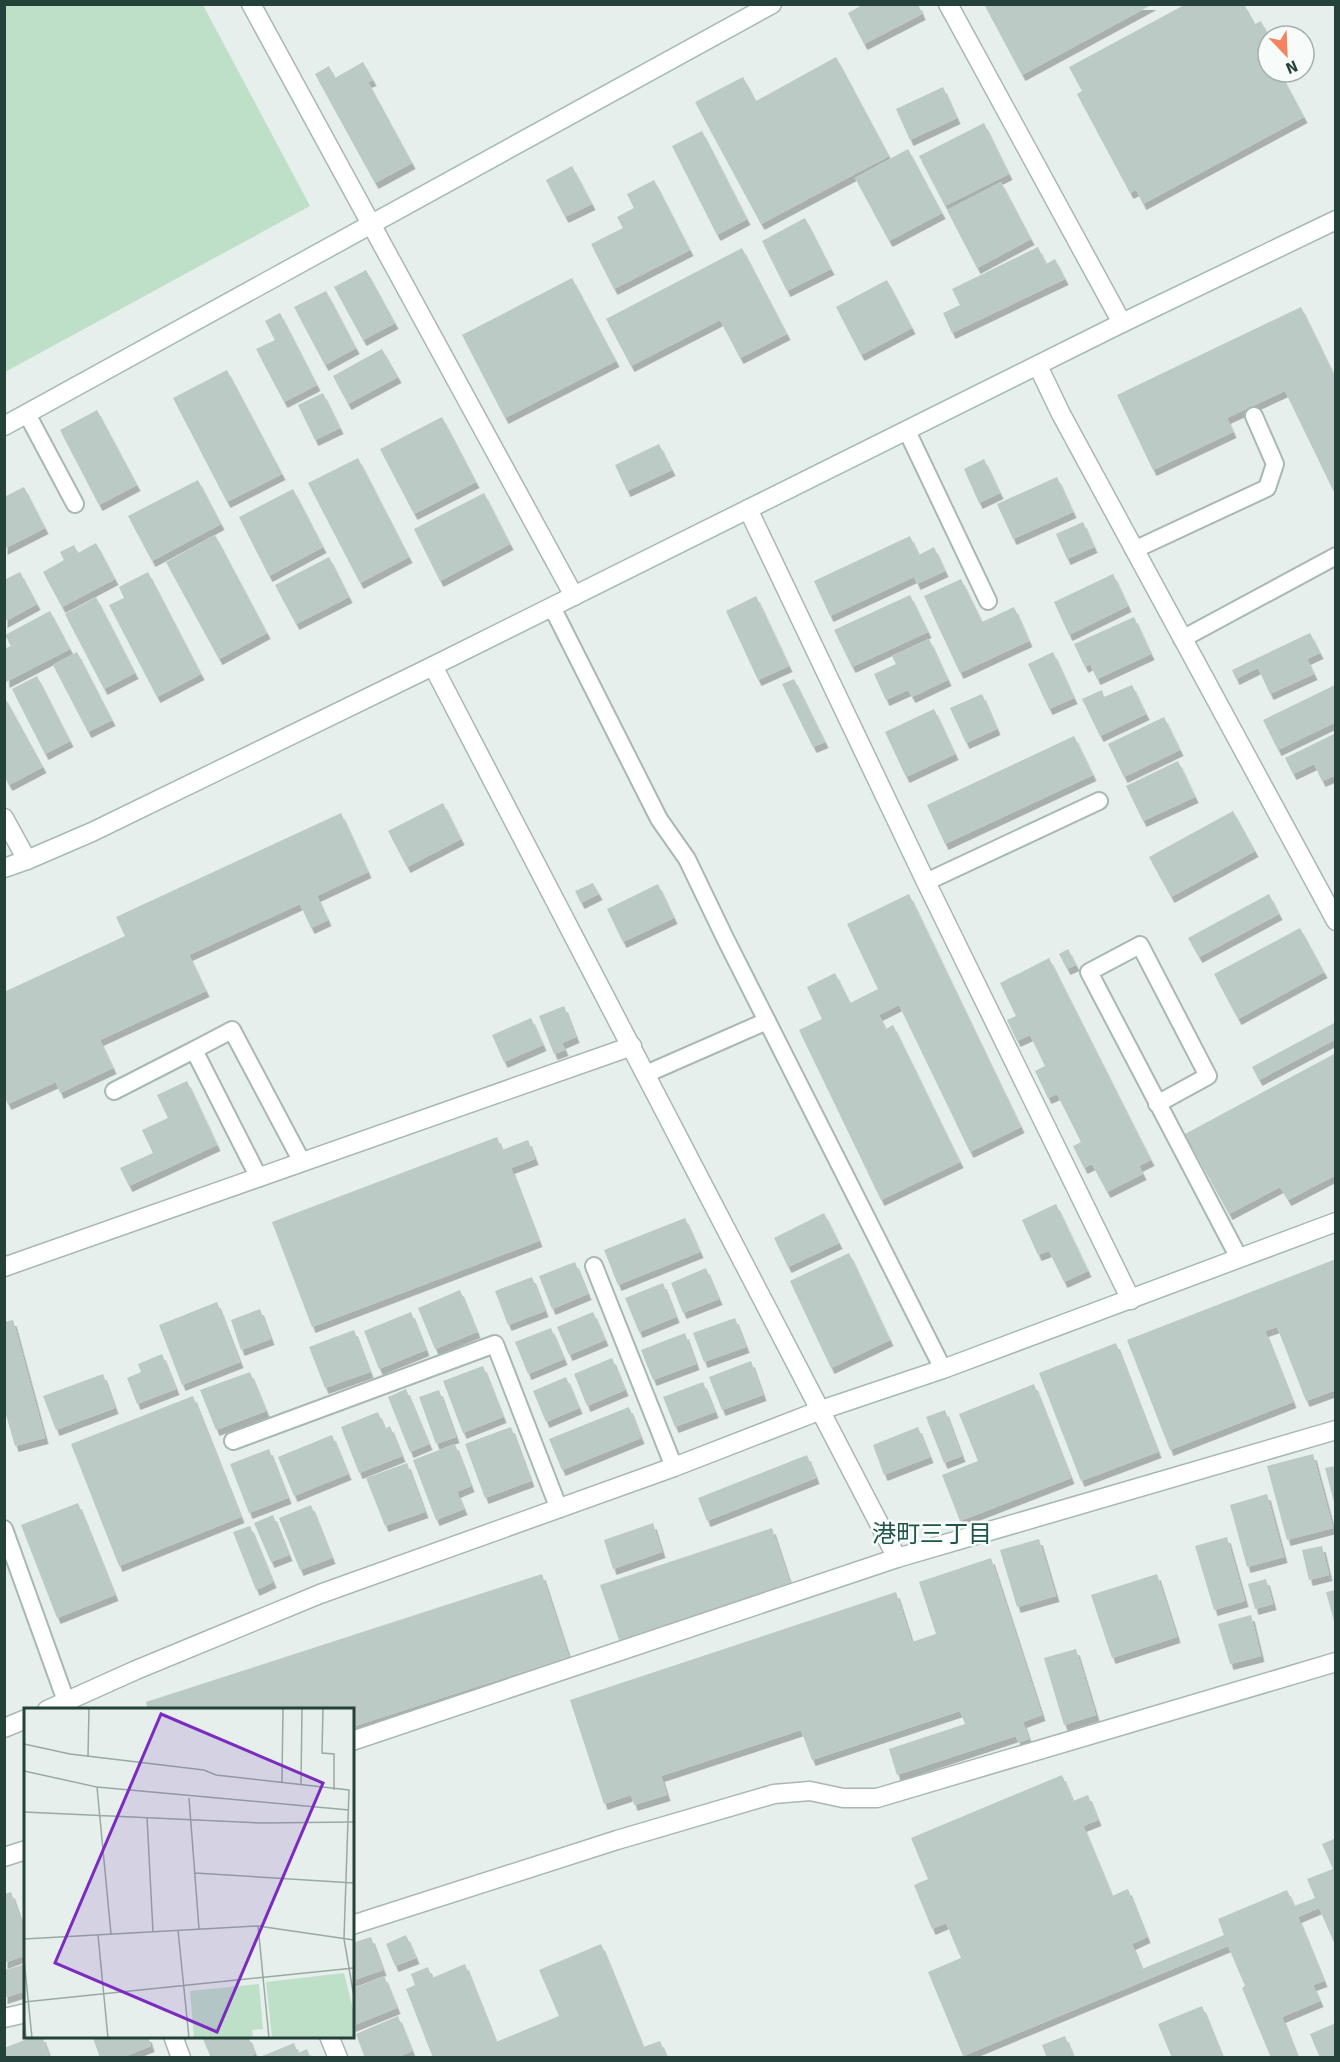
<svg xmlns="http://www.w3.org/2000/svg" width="1340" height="2062" viewBox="0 0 1340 2062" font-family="Signika,'Noto Sans JP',sans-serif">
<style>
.green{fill:#bfe0c8}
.building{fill:#bbcac4;filter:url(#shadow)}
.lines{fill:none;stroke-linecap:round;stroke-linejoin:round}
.lane-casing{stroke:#a8b8b2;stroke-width:20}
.street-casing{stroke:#a8b8b2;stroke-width:21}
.secondary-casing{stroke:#a4bbb3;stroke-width:21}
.lane{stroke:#fff;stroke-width:16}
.street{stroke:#fff;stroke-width:18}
.secondary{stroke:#fff;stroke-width:18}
.labels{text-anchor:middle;stroke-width:5;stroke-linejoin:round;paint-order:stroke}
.neighbourhood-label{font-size:24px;fill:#1f5548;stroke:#f7fbf9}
.inset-road{fill:none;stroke:#98aaa4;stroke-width:1.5}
.view{fill:#7b2cbf;fill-opacity:0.15;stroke:#7b2cbf;stroke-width:3}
.inset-edge{fill:none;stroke:#24423a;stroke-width:3}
</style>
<defs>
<filter id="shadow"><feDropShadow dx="3.5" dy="6" stdDeviation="0" flood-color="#0004"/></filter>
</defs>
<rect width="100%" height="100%" fill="#e6efeb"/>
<polygon class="green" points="5,4 203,5 310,206 5,372"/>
<g class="building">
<polygon points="864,4 918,4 922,14 864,44 848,13"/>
<polygon points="984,4 1153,4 1022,75"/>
<polygon points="1186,4 1244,4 1255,24 1261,21 1268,35 1268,72 1285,72 1281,74 1304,117 1143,204 1136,190 1130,193 1077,94 1082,91 1069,67"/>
<polygon points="836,57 889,156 761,224 695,102 743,77 756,101"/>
<polygon points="363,62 373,80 368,82 412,163 375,183 315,74 329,66 335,78"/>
<polygon points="943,87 957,118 910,140 896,109"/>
<polygon points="984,123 1009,174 945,206 919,156"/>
<polygon points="702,131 747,219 717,235 672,146"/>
<polygon points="908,149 942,213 889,241 855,178"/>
<polygon points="572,166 592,204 565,217 546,180"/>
<polygon points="654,180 690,250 614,289 591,244 623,228 617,217 634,208 627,194"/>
<polygon points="1001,182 1031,239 977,268 947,210"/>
<polygon points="805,218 831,269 787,291 762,241"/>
<polygon points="1038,247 1046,264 1055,259 1065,279 952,333 943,313 960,305 952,289"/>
<polygon points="742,248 787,334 740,358 720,320 631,366 606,319"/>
<polygon points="366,270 395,323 363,340 334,287"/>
<polygon points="572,278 616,361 505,418 462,335"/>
<polygon points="887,280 912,328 861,355 836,307"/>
<polygon points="326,291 356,348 325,365 294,307"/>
<polygon points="1301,307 1336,379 1336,487 1332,488 1285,391 1227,418 1233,432 1153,470 1117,395"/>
<polygon points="280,313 317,385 284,402 256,349 275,340 265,321"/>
<polygon points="382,349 398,377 348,404 333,376"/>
<polygon points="227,370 282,474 227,502 173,398"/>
<polygon points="323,393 340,428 315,440 298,405"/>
<polygon points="97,410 137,485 99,505 60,430"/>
<polygon points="442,417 476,482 414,514 380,449"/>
<polygon points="659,444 672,470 627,491 615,465"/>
<polygon points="358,458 409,557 360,583 308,483"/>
<polygon points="984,459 1000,493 979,503 964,469"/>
<polygon points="1057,477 1073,512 1013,539 997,504"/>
<polygon points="198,480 221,524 152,561 128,516"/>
<polygon points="24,487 45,528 4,549 4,497"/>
<polygon points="293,489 323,547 269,576 239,517"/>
<polygon points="484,493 510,544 440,581 414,529"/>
<polygon points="1083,522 1094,547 1067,559 1056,534"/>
<polygon points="215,535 267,633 219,659 166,562"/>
<polygon points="910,536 919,555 934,547 945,571 917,584 914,577 830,616 814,581"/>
<polygon points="96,543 115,579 62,607 43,572 64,560 60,552 74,545 78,553"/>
<polygon points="329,557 349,597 296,624 275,585"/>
<polygon points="20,572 37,604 4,622 4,580"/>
<polygon points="148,572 201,674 157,697 109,605 124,598 119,587"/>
<polygon points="1113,574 1128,606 1069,635 1054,602"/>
<polygon points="961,579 982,622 1014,607 1029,641 960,673 924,596"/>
<polygon points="910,595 928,632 852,667 834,630"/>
<polygon points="756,596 789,666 758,680 726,611"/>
<polygon points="96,597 135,673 104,689 65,614"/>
<polygon points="50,611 70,649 6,682 4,649 11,646 5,635"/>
<polygon points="1134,617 1151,654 1097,679 1090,664 1085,667 1074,644"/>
<polygon points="1310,633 1320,653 1307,659 1314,674 1270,694 1258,668 1236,679 1232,670"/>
<polygon points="929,639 948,680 912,697 908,690 886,700 874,674 896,664 892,656"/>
<polygon points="77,652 112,720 88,732 53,665"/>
<polygon points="1053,652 1074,698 1049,709 1028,664"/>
<polygon points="37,676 70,741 45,754 12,689"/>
<polygon points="794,679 825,742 813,747 782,684"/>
<polygon points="1132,685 1146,714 1100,736 1082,699 1102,690 1104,697"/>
<polygon points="1335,685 1336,722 1278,750 1263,720"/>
<polygon points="982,694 997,729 966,743 950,708"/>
<polygon points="4,696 43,767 9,785 4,776"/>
<polygon points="934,709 955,754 906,777 885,732"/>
<polygon points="1164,717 1180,750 1124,777 1108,744"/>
<polygon points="1336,733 1336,775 1322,781 1314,764 1293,774 1285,758"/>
<polygon points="1074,736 1093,775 945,844 927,805"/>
<polygon points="1178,761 1195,797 1143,821 1126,786"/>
<polygon points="443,803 461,839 407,867 388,831"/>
<polygon points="1233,811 1255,851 1171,897 1149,857"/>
<polygon points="341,813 368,872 317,896 328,920 311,928 300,904 189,955 206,991 100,1040 113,1068 60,1093 56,1082 8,1104 4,1096 4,992 125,936 116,917"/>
<polygon points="593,883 599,894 581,903 575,891"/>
<polygon points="658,884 674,918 623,942 607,909"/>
<polygon points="909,894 1021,1127 970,1152 899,1005 879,1015 886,1029 893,1025 960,1162 881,1200 799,1030 822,1019 807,987 835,973 850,1003 878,989 847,924"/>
<polygon points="1269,894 1279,914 1199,957 1188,938"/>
<polygon points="1300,928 1324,972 1238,1019 1214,974"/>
<polygon points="1068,949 1076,965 1067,969 1059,954"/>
<polygon points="1049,958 1151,1160 1139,1166 1143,1174 1107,1192 1092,1164 1084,1168 1073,1146 1081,1142 1057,1094 1048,1098 1035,1071 1045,1066 1030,1035 1017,1041 1007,1020 1016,1016 1000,983"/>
<polygon points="564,1006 576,1037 562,1043 565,1050 554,1054 539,1016"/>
<polygon points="531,1018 543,1045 504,1062 492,1035"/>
<polygon points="1336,1022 1336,1039 1259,1080 1252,1067"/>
<polygon points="1336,1053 1336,1175 1288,1200 1280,1187 1229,1214 1185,1134"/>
<polygon points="187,1081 217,1145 129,1186 120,1168 153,1153 142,1130 168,1118 157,1095"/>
<polygon points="497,1137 502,1150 528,1140 535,1159 511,1168 539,1241 312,1327 272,1222"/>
<polygon points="1056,1204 1088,1271 1064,1282 1049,1251 1038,1255 1022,1220"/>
<polygon points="824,1213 839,1243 788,1267 774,1238"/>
<polygon points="685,1218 700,1252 618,1285 604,1250"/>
<polygon points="849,1253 890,1340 831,1368 790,1281"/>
<polygon points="1336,1259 1336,1390 1306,1401 1277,1327 1265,1331 1293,1402 1170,1450 1127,1340"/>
<polygon points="575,1262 588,1294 552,1309 539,1276"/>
<polygon points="706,1268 719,1299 683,1313 671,1283"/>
<polygon points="532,1277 545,1311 508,1325 495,1291"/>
<polygon points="663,1283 676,1317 639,1332 625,1298"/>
<polygon points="460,1290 477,1332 435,1349 418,1308"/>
<polygon points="217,1302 240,1362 182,1385 159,1325"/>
<polygon points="260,1309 271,1339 241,1350 231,1320"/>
<polygon points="411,1312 426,1350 379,1369 364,1331"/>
<polygon points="593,1312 605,1340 569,1355 557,1327"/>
<polygon points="735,1318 746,1347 704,1362 693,1333"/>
<polygon points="13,1320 45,1438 15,1446 4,1408 4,1322"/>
<polygon points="551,1328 564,1359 528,1374 515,1342"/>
<polygon points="354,1330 370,1372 325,1388 309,1347"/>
<polygon points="685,1333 696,1364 653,1380 641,1350"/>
<polygon points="1116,1343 1158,1452 1081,1481 1039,1373"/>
<polygon points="162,1354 176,1389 137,1404 127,1378 141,1372 138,1364"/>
<polygon points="612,1358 625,1390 587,1406 574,1374"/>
<polygon points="751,1361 763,1395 722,1410 709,1377"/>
<polygon points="483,1366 503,1417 463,1433 443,1381"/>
<polygon points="250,1372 266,1411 216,1430 200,1390"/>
<polygon points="103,1374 115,1408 56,1430 43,1396"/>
<polygon points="566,1377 579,1408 546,1422 533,1391"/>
<polygon points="703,1382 715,1412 675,1427 663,1397"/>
<polygon points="1034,1384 1071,1478 960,1521 942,1475 978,1461 959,1414"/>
<polygon points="406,1389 429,1444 410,1452 388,1397"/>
<polygon points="439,1390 456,1437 436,1444 419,1397"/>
<polygon points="193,1396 241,1517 119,1566 71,1444"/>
<polygon points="629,1407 641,1438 562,1470 549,1439"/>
<polygon points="945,1410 962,1456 944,1463 926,1417"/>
<polygon points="378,1412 385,1429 390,1426 402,1456 359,1473 341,1427"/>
<polygon points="511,1427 531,1481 485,1498 465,1444"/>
<polygon points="918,1427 930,1457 884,1475 873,1445"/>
<polygon points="332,1435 348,1474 294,1496 278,1457"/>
<polygon points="455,1444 471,1486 457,1492 464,1509 436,1520 413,1460"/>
<polygon points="269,1449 288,1498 249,1513 230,1464"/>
<polygon points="1313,1454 1333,1528 1287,1540 1267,1466"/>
<polygon points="807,1455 816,1478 707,1521 698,1498"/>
<polygon points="407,1463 425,1512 385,1526 366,1478"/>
<polygon points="1336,1466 1336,1506 1335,1506 1325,1468"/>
<polygon points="1267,1494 1284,1557 1247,1567 1230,1505"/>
<polygon points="78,1503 115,1595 57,1618 21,1525"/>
<polygon points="311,1505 332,1558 300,1570 279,1518"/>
<polygon points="273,1515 289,1555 271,1562 254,1523"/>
<polygon points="653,1523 662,1552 613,1569 604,1540"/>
<polygon points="250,1526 273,1582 256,1590 233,1532"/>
<polygon points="772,1528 790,1583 619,1640 600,1585"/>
<polygon points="1227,1537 1245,1601 1214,1610 1195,1546"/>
<polygon points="1039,1539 1056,1596 1017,1607 1000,1550"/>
<polygon points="1322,1546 1329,1575 1309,1580 1302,1550"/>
<polygon points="991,1558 1042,1715 1023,1722 1029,1739 1018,1743 1016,1736 897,1775 889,1749 965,1724 960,1711 812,1760 801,1730 661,1776 667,1795 634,1805 631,1795 604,1804 570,1700 896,1592 912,1642 936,1634 919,1582"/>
<polygon points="542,1574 569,1657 352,1727 352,1710 148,1710 146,1702"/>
<polygon points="1157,1574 1177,1637 1112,1658 1091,1595"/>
<polygon points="1266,1579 1273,1604 1255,1609 1248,1584"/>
<polygon points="1336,1590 1336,1625 1335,1625 1326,1592"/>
<polygon points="1251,1615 1261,1656 1230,1664 1218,1624"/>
<polygon points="1076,1649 1096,1715 1064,1725 1044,1658"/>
<polygon points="1062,1775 1073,1801 1088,1795 1098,1820 1083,1826 1112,1896 1128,1889 1147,1937 1132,1944 1142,1969 1224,1935 1218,1919 1287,1890 1294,1906 1315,1898 1307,1879 1333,1869 1322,1844 1336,1838 1336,1947 1319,1908 1298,1917 1324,1981 1313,1985 1320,2001 1282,2017 1298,2058 1271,2058 1242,1988 1245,1986 1228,1946 963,2056 928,1972 961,1958 946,1923 932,1929 914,1885 928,1879 911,1838"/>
<polygon points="11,1892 26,1935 26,1955 4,1963 4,1894"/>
<polygon points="406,1935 416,1958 395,1966 386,1944"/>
<polygon points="371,1937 383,1970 352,1981 352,1943"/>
<polygon points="601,1944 643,2047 660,2041 667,2058 433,2058 406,1989 415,1985 411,1974 428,1967 432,1978 465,1964 496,2042 559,2016 539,1970"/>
<polygon points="26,1964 26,1991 4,1998 4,1970"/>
<polygon points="384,1976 397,2008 352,2026 352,1989"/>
<polygon points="1202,2006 1223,2058 1172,2058 1158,2024"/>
<polygon points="398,2016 412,2051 396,2058 365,2058 356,2034"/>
<polygon points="1336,2023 1336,2058 1320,2058 1310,2034"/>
<polygon points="35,2036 42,2036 50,2058 4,2058 4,2048"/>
<polygon points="97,2036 148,2036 151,2046 121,2058 100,2058 93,2038"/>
<polygon points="210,2036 248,2036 255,2054 247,2058 211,2058 203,2039"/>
<polygon points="1065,2036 1074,2058 1047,2058 1042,2045"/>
<polygon points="294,2043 298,2053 307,2049 310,2057 260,2057"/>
</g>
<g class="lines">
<defs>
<g id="lane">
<polyline points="27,414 75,504"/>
<polyline points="907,431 988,601"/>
<polyline points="1134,550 1267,488 1275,464 1254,416"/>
<polyline points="552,607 659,819 687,859 725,938 943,1369"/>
<polyline points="1182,639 1336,556"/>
<polyline points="926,882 1099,801"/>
<polyline points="646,1074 767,1021"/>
<polyline points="114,1091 194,1050"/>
<polyline points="1157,1104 1208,1076 1140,945 1089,972 1239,1258"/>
<polyline points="259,1178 194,1050 232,1030 302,1162"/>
<polyline points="594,1266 674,1467"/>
<polyline points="233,1441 495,1344 559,1509"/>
<polyline points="4,1529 66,1701"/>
</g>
<g id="street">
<polyline points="251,4 574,596"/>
<polyline points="948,4 1122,323"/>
<polyline points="1038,366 1061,414 1336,921"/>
<polyline points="748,509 926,882 1131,1300"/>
<polyline points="433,666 897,1558"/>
<polyline points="4,818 27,860"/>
<polyline points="4,1267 632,1046"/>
<polyline points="47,1710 136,1670 320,1594 674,1467 821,1410"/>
<polyline points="4,1728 26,1719"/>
<polyline points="352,1741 897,1558 1336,1430"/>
<polyline points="4,1857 26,1850"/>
<polyline points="352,1925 617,1840 774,1794 810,1791 843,1798 877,1798 1336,1662"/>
<polyline points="4,2018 26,2013"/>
<polyline points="173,2036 181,2058"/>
<polyline points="329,2036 338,2058"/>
</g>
<g id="secondary">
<polyline points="4,426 772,4"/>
<polyline points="4,868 27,860 92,832 433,666 1122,323 1336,220"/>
<polyline points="821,1410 943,1369 1336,1222"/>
</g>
</defs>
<use href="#lane" class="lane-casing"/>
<use href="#street" class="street-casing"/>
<use href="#secondary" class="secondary-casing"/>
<use href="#lane" class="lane"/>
<use href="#street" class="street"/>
<use href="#secondary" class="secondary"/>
</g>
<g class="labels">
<g class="neighbourhood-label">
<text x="932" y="1542">港町三丁目</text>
</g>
</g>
<g transform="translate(24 1708)">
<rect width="330" height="330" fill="#e6efeb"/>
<path d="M320,265l10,40v25h-82l-6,-56zM235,276l4,45 -11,1 1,8h-59l-4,-47z" fill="#bfe0c8"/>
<path class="inset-road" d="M299,0l-1,45 12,1v36M0,36l46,10 134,16 12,5 133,15 -5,149 10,58M64,48l1,-48M0,63l73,16 14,147M258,74l1,-74M277,77l1,-77M73,79l252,23M165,90l10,131M0,104l236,11 94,-1M123,109l6,115M171,165l159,10M234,218l11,112M154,222l11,108M74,227l10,103M0,231l234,-13 96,14M0,251l8,79M0,294l330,-34M0,307l2,23"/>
<path class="view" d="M137,6l162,69 -106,249 -162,-69z"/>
<rect width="330" height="330" class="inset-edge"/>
</g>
<rect width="1340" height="2062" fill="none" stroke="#24423a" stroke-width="12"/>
<g transform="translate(1286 54) rotate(157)"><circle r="28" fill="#f7fbf9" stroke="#a3b1ad" stroke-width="1.5"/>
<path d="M0-4.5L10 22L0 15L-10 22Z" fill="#f4845f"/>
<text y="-9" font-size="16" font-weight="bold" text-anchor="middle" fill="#24423a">N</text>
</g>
</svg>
